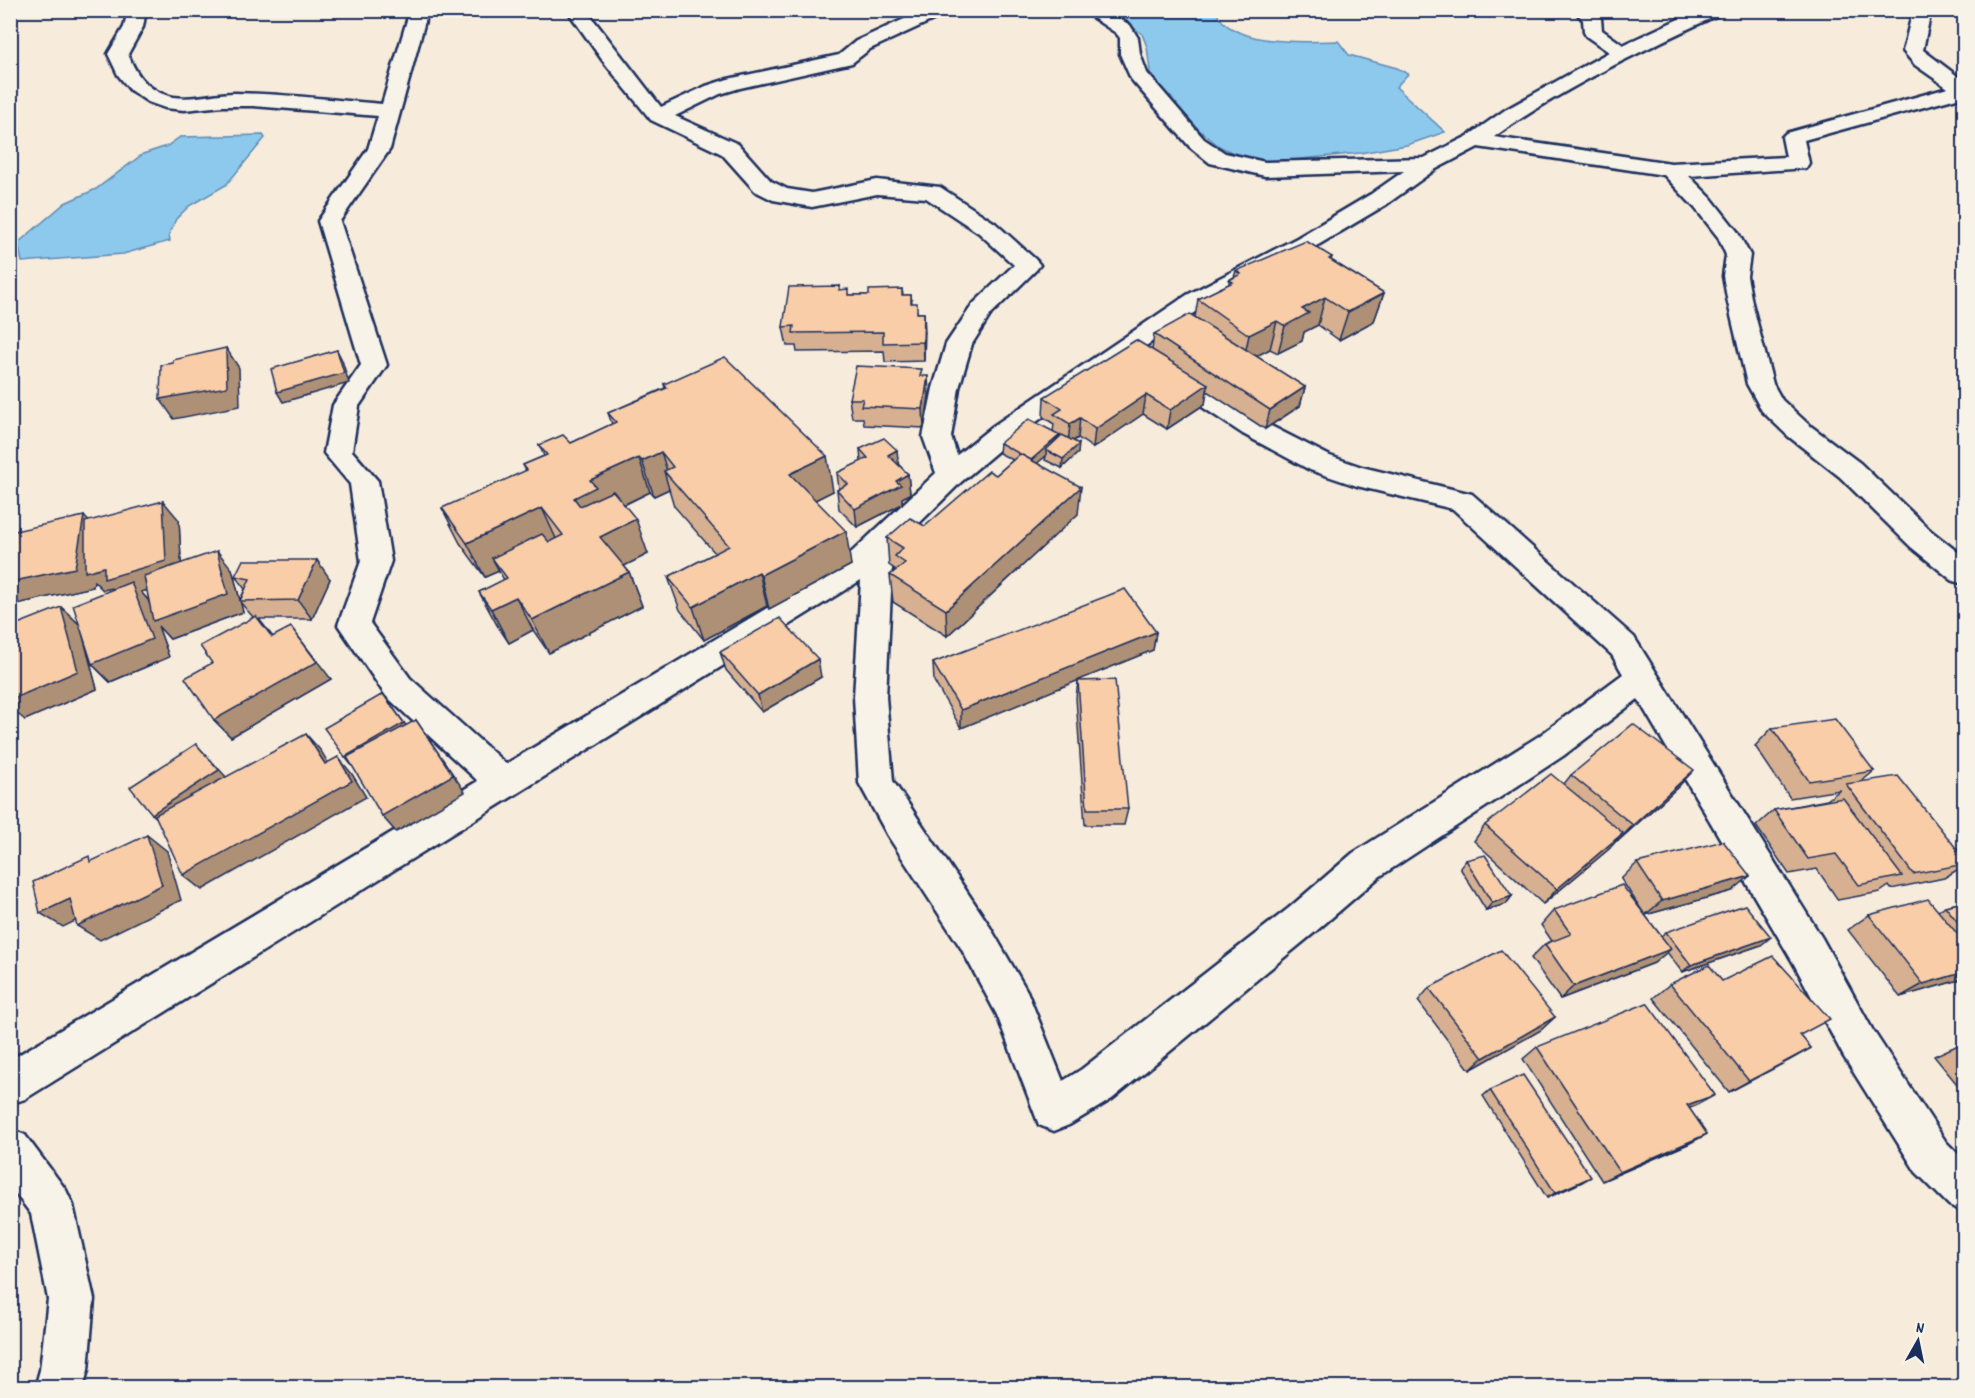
<svg xmlns="http://www.w3.org/2000/svg" width="1975" height="1398" viewBox="0 0 1975 1398" font-family="Dekko,sans-serif">
<style>
.water{fill:#8dc8ed;stroke:#5f8bb4;stroke-width:1.5}
.lines{fill:none;stroke-linecap:round;stroke-linejoin:round}
.street-casing{stroke:#1b2f5e;stroke-width:5}
.street{fill:#f7f3e8;fill-rule:evenodd}
.wall{fill:#d6b090;stroke:#1b2f5e;stroke-width:1.5;fill-rule:evenodd}
.shaded-wall{fill:#ae9076;stroke:#1b2f5e;stroke-width:1.5}
.building{fill:#f9cda8;stroke:#1b2f5e;stroke-width:1.5}
</style>
<rect width="100%" height="100%" fill="#f7ebdb"/>
<filter id="ink" filterUnits="userSpaceOnUse"><feTurbulence type="fractalNoise" baseFrequency=".0167" numOctaves="2"/><feDisplacementMap in="SourceGraphic" scale="12" xChannelSelector="R" yChannelSelector="G"/><feConvolveMatrix kernelMatrix="1 2 1 2 8 2 1 2 1" color-interpolation-filters="sRGB"/></filter>
<g filter="url(#ink)">
<g class="water">
<path d="M1105,11h111c14,36 89,31 122,30l11,14 48,13 11,6 -12,13 49,45 -38,13 -47,8 -88,9 -33,-6 -20,-10 -21,-17 -47,-51 -4,-31 -5,-13 -28,-20z"/>
<polygon points="263,135 265,138 226,185 189,206 176,219 169,234 170,241 123,254 22,262 18,243 65,203 96,189 143,154 167,146 180,137"/>
</g>
<g class="lines">
<defs>
<g id="street">
<path d="M128,10h18l-3,17 -15,27c7,18 16,32 35,40 22,9 49,-1 72,-1 49,1 98,7 147,11l28,-94h18l-38,139 -50,72 47,144 -28,41 -7,45 26,30 13,80 -21,62 40,55 96,86 330,-197 100,-94 -13,-36 10,-49 13,-44 27,-40 41,-39 -35,-32 -53,-35 -49,-4 -65,13 -39,-7 -18,-9 -33,-37 -71,-34 -48,-59 -36,-51h19l75,97 45,-21 22,-7 111,-24 17,-14 68,-31h25l-3,4 -76,35 -18,14 -112,25 -20,6 -45,22 63,28 33,37 16,8 25,4 65,-13 63,7 55,36 41,37 4,5 -4,5 -45,44 -19,30 -13,44 -8,49 6,18 36,-29 194,-131 110,-57 74,-44 33,-23 -139,5 -55,-13 -20,-16 -59,-68 -11,-25v-16l-4,-5 -35,-23h23l26,15 8,13 2,16 7,19 57,66 21,14 40,9 159,-4 44,-22 37,-26 104,-58 -23,-16 -2,-4 -1,-12 -9,-10h20l7,9 1,11 21,15 75,-35h25l-3,4c-77,36 -156,73 -226,123l177,26 115,-6 -4,-20 4,-4 162,-45 -33,-23 -12,-14 10,-41h18l-8,40 41,31v15l-160,44 5,23 -3,5 -117,8 22,22 26,33 13,24 -3,21 5,27 21,81 9,16 26,24 52,39 71,68 33,26v27l-11,-3 -42,-34 -71,-70 -52,-41 -26,-25 -15,-27 -19,-81 -5,-27 3,-21 -8,-18 -23,-29 -31,-33 -186,-28 -42,22 -49,35 -74,44 -108,57 -192,133 -52,44 -68,67 -7,148 7,84 94,141 40,69 36,90 19,-12 207,-161 64,-55 186,-117 84,-62 -11,-19 -159,-146 -96,-23 -47,-16 -67,-36 -83,-55 -4,-6 4,-6 9,-2 9,2 85,55 67,34 32,11 110,27 162,143 188,301 50,91 74,113 18,18v52l-15,-7 -33,-33 -72,-115 -50,-93 -156,-265 -75,57 -184,121 -64,55 -203,167 -43,26 -15,6 -15,-6 -42,-110 -36,-67 -73,-112 -29,-53 -5,-86 7,-117 -836,519 -15,5v-44l468,-279 -92,-85 -48,-71 23,-64 -11,-77 -26,-31 9,-48 28,-40 -43,-144 50,-72 10,-33 -125,-10h-30l-39,4 -19,-2 -17,-6 -18,-12 -12,-15 -10,-21 16,-27z"/>
<polygon points="10,1129 25,1135 66,1190 73,1205 94,1299 88,1370 83,1388 35,1388 40,1370 48,1299 31,1214 10,1186"/>
</g>
</defs>
<use href="#street" class="street-casing"/>
<use href="#street" class="street"/>
</g>
<g class="wall">
<polygon points="1332,257 1331,260 1384,293 1374,321 1339,340 1318,325 1304,332 1302,341 1278,353 1270,349 1256,356 1305,387 1300,406 1265,429 1207,391 1205,404 1167,429 1143,414 1093,448 1078,438 1073,441 1078,453 1062,468 1045,460 1046,456 1037,463 1078,514 947,636 893,602 890,575 896,570 889,565 887,538 925,526 996,475 1013,460 999,453 1000,443 1053,432 1054,424 1043,417 1044,397 1152,350 1154,334 1195,317 1198,299 1229,284 1229,280 1234,277 1236,271"/>
<polygon points="840,286 840,290 849,295 869,295 902,289 903,295 911,295 912,303 918,313 924,313 924,361 885,362 884,351 797,352 796,346 787,346 783,327"/>
<polygon points="922,376 929,396 924,428 864,425 863,418 852,418 849,399"/>
<polygon points="664,384 833,491 815,500 851,565 769,609 767,606 704,640 680,610 668,577 715,553 674,506 669,489 654,496 650,492 624,505 648,554 624,566 629,572 642,606 549,653 533,630 509,643 497,625 479,592 504,580 499,571 485,577 460,543 442,508 526,471 523,465 544,456 539,445 571,443 612,424 608,413 665,388"/>
<polygon points="860,449 899,465 908,474 910,494 902,498 902,504 857,527 839,509 837,490 839,489 837,473 861,462"/>
<path d="M179,520l2,43 51,6 8,31 5,-11 -10,-13 95,3 -18,40h-53l14,18 58,42 -100,58 -17,-17 -2,-57 41,-46 -13,-15 3,10 -73,27 -12,-13 11,31 -59,25 -18,-18 -8,-22 13,47 -72,31 36,-113 18,17 34,-35 -1,-1 -9,2 -9,-9 -1,6 -76,17 -7,-7v-65l79,-11zM147,590l3,14 -2,-4 -7,-8z"/>
<polygon points="1156,632 1153,650 961,728 934,681 933,663"/>
<polygon points="720,652 821,677 762,712 726,670"/>
<polygon points="1078,681 1128,809 1124,825 1085,825 1076,698"/>
<polygon points="1772,728 1874,771 1861,782 1965,859 1965,865 1944,878 1891,889 1889,886 1880,892 1838,900 1817,869 1789,874 1756,826 1774,810 1827,800 1840,790 1790,798 1755,746"/>
<polygon points="1571,775 1679,786 1618,841 1617,840 1609,849 1543,904 1474,841 1485,825 1564,784"/>
<polygon points="1466,860 1512,896 1506,904 1486,910 1460,868"/>
<polygon points="1637,863 1732,891 1645,915 1661,936 1666,932 1761,945 1682,972 1667,952 1654,963 1560,999 1531,958 1545,944 1552,941 1541,925 1554,910 1645,915 1621,879"/>
<polygon points="1965,902 1965,977 1959,980 1900,997 1848,930 1869,915 1938,911 1945,906"/>
<polygon points="1722,981 1801,1036 1811,1048 1729,1092 1653,998 1670,984"/>
<polygon points="1429,988 1555,1017 1541,1030 1470,1070 1418,1001"/>
<polygon points="1965,1042 1965,1094 1934,1056"/>
<polygon points="1537,1047 1695,1106 1689,1108 1707,1134 1688,1144 1602,1181 1523,1059"/>
<polygon points="1490,1090 1582,1182 1547,1198 1483,1096"/>
</g>
<g class="shaded-wall">
<polygon points="1384,293 1374,321 1339,340 1348,312"/>
<polygon points="1325,297 1318,325 1304,332 1302,341 1278,353 1285,326 1302,309"/>
<polygon points="924,313 925,332 924,361 923,342"/>
<polygon points="1277,321 1270,349 1243,363 1249,335"/>
<polygon points="226,348 239,368 240,406 174,419 160,399"/>
<polygon points="337,350 342,360 349,383 283,402 277,392"/>
<polygon points="928,376 929,396 924,428 923,409"/>
<polygon points="1208,384 1205,404 1167,429 1170,410"/>
<polygon points="1305,387 1300,406 1265,429 1270,410"/>
<polygon points="1146,395 1143,414 1093,448 1095,429"/>
<polygon points="1080,418 1078,438 1068,444 1070,424"/>
<polygon points="1060,435 1059,445 1046,450 1046,456 1030,469 1031,460"/>
<polygon points="1079,444 1078,453 1062,468 1063,459"/>
<polygon points="897,450 899,469 888,455"/>
<polygon points="661,452 669,477 664,471 669,489 654,496 642,461"/>
<polygon points="827,456 833,491 797,509 790,474"/>
<polygon points="639,458 650,492 606,513 588,532 574,498 590,480"/>
<polygon points="908,474 910,494 902,498 902,504 857,527 855,509 896,481"/>
<polygon points="1081,487 1078,514 947,636 946,610"/>
<polygon points="163,501 179,520 182,580 141,592 148,600 156,620 217,551 232,569 243,612 170,639 158,626 169,657 110,682 92,664 121,597 112,588 103,590 94,581 93,587 17,604 10,597 10,582 84,516 101,535"/>
<polygon points="542,508 558,543 492,558 499,571 485,577 467,543"/>
<polygon points="636,519 648,554 614,571 600,537"/>
<polygon points="846,531 851,565 769,609 761,575"/>
<polygon points="317,560 330,579 312,619 298,600"/>
<polygon points="629,572 642,606 549,653 532,620"/>
<polygon points="759,572 767,606 704,640 693,607"/>
<polygon points="516,597 533,630 509,643 491,609"/>
<polygon points="61,607 80,625 97,689 25,720 10,708 10,700"/>
<polygon points="291,627 331,679 231,737 214,720"/>
<polygon points="1156,632 1153,650 961,728 961,710"/>
<polygon points="818,659 821,677 762,712 758,695"/>
<polygon points="383,694 411,732 352,766 345,757"/>
<polygon points="416,720 465,792 396,832 382,816"/>
<polygon points="306,734 321,751 339,781 325,764"/>
<polygon points="196,744 228,779 162,822 152,814"/>
<polygon points="338,757 352,774 366,797 202,890 183,875"/>
<polygon points="1694,770 1679,786 1618,841 1633,825"/>
<polygon points="1623,833 1609,849 1543,904 1557,889"/>
<polygon points="147,835 167,851 181,900 100,940 77,926"/>
<polygon points="1750,876 1732,891 1645,915 1662,901"/>
<polygon points="1512,896 1506,904 1486,910 1492,903"/>
<polygon points="70,899 92,913 63,927 40,913"/>
<polygon points="1771,937 1761,945 1682,972 1691,965"/>
<polygon points="1671,949 1654,963 1560,999 1574,986"/>
<polygon points="1965,972 1965,977 1959,980 1900,997 1923,984"/>
<polygon points="1555,1017 1541,1030 1470,1070 1483,1058"/>
<polygon points="1811,1048 1790,1060 1729,1092 1749,1081"/>
<polygon points="1715,1095 1695,1106 1669,1116 1687,1105"/>
<polygon points="1707,1134 1688,1144 1602,1181 1620,1172"/>
<polygon points="1591,1177 1582,1182 1547,1198 1555,1193"/>
</g>
<g class="building">
<polygon points="1306,241 1332,257 1329,259 1384,293 1348,312 1325,297 1302,309 1309,313 1285,326 1277,321 1249,335 1198,299 1233,282 1229,280 1241,274 1236,271"/>
<polygon points="840,286 839,290 848,289 848,295 869,295 869,290 902,289 902,295 911,295 911,303 917,303 917,313 924,313 923,342 883,343 883,332 793,333 794,326 783,327 789,287"/>
<polygon points="1190,314 1305,387 1270,410 1154,334"/>
<polygon points="1136,340 1208,384 1170,410 1146,395 1095,429 1080,418 1070,424 1054,414 1062,409 1044,397"/>
<polygon points="226,348 227,387 160,399 161,365 173,363 173,360"/>
<polygon points="337,350 344,373 277,392 271,369"/>
<polygon points="725,357 827,456 790,474 846,531 761,575 759,572 693,607 668,577 729,546 664,471 673,467 661,452 642,461 639,458 590,480 596,487 574,498 580,506 613,491 636,519 600,537 629,572 532,620 516,597 491,609 479,592 507,578 492,558 542,534 549,542 563,535 542,508 467,543 442,508 527,470 523,465 547,455 539,445 563,435 571,443 616,422 608,413 667,388 664,384"/>
<polygon points="856,366 922,369 920,376 928,376 923,409 861,406 863,399 849,399"/>
<polygon points="1029,419 1060,435 1031,460 1000,443"/>
<polygon points="1062,435 1079,444 1063,459 1046,450"/>
<polygon points="884,438 897,450 888,455 908,474 896,481 901,485 855,509 837,490 848,484 837,473 868,458 860,449"/>
<polygon points="1020,454 1081,487 946,610 890,575 905,563 895,556 903,548 887,538 910,518 925,526 989,471 996,475"/>
<polygon points="163,501 166,561 104,579 104,567 85,572 85,522"/>
<polygon points="84,516 75,568 10,582 10,532"/>
<polygon points="217,551 228,594 153,621 144,576"/>
<polygon points="243,560 317,560 298,600 240,601 250,579 235,576"/>
<polygon points="131,582 152,639 92,664 73,605"/>
<polygon points="1125,589 1156,632 961,710 933,663"/>
<polygon points="61,607 78,671 10,700 10,627"/>
<polygon points="256,616 272,637 291,627 317,662 214,720 185,678 212,663 200,646"/>
<polygon points="780,618 818,659 758,695 720,652"/>
<polygon points="1115,680 1128,809 1087,809 1078,681"/>
<polygon points="383,694 404,723 345,757 324,728"/>
<polygon points="1835,719 1874,771 1809,781 1772,728"/>
<polygon points="416,720 453,775 382,816 347,757"/>
<polygon points="1633,724 1694,770 1633,825 1571,775"/>
<polygon points="306,734 325,764 338,757 352,781 183,875 155,815"/>
<polygon points="196,744 219,770 152,814 130,787"/>
<polygon points="1551,774 1623,833 1557,889 1485,825"/>
<polygon points="1898,776 1965,859 1965,864 1913,874 1846,784"/>
<polygon points="1843,798 1902,876 1859,885 1836,854 1808,859 1774,810"/>
<polygon points="147,835 162,885 77,926 70,899 40,913 33,882 89,856 90,862"/>
<polygon points="1723,841 1750,876 1662,901 1637,863"/>
<polygon points="1485,855 1512,896 1492,903 1466,860"/>
<polygon points="1622,885 1671,949 1574,986 1545,944 1571,934 1554,910"/>
<polygon points="1928,899 1965,943 1965,972 1923,984 1869,915"/>
<polygon points="1965,902 1965,931 1945,906"/>
<polygon points="1745,905 1771,937 1691,965 1666,932"/>
<polygon points="1501,950 1555,1017 1483,1058 1429,988"/>
<polygon points="1773,956 1830,1019 1800,1035 1811,1048 1749,1081 1670,984 1709,965 1722,981"/>
<polygon points="1647,1003 1715,1095 1687,1105 1707,1134 1620,1172 1537,1047"/>
<polygon points="1965,1042 1965,1050 1959,1044"/>
<polygon points="1523,1075 1591,1177 1555,1193 1490,1090"/>
</g>
</g>
<rect width="1975" height="1398" fill="none" stroke="#f7f3e8" stroke-width="36"/>
<rect x="18" y="18" width="1939" height="1362" fill="none" stroke="#1b2f5e" stroke-width="2" filter="url(#ink)"/>
<g transform="translate(1918 1341) rotate(9)" stroke="#f7f3e8" stroke-width="4.5" paint-order="stroke">
<path d="M0-4.5L10 22L0 15L-10 22Z" fill="#1b2f5e"/>
<text y="-9" font-size="16" font-weight="bold" text-anchor="middle" fill="#1b2f5e">N</text>
</g>
</svg>
